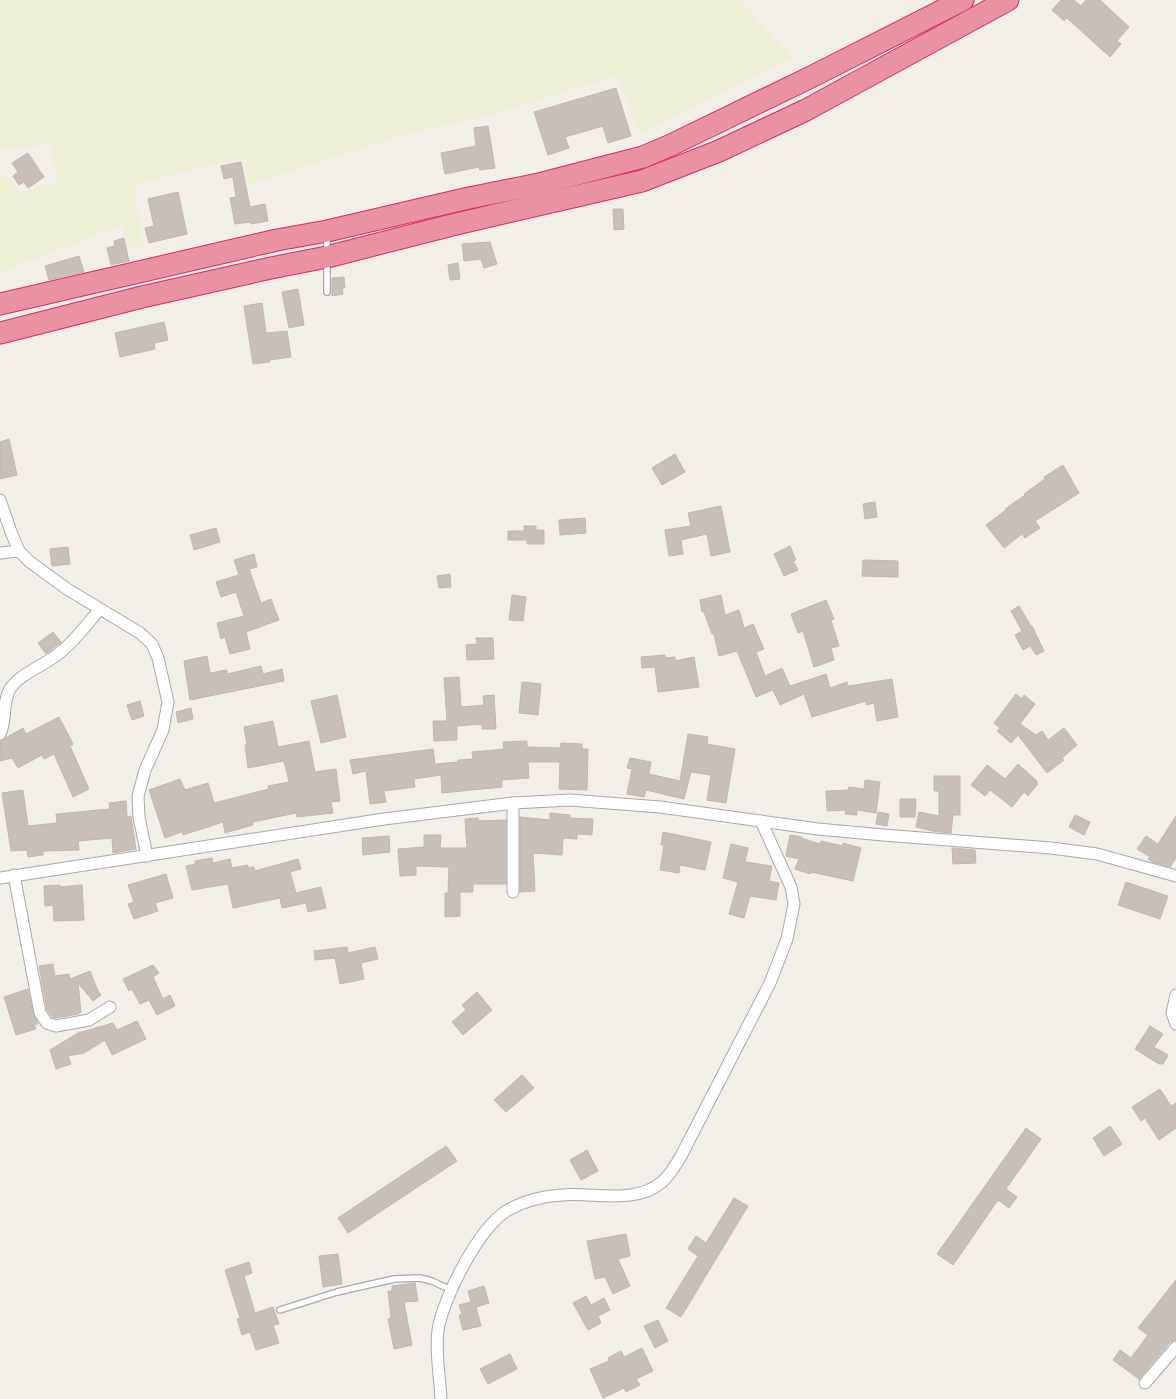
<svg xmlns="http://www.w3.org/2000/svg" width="1176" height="1399" viewBox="0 0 1176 1399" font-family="'Space Grotesk',sans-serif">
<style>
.farmland{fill:#eef0d5}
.building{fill:#c7bfb8;stroke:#c4b6ab}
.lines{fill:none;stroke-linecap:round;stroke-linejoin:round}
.lane-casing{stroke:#a9a9a9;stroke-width:8}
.street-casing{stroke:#a9a9a9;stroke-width:13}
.highway-casing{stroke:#dc2a67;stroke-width:23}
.lane{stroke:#fff;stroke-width:5.5}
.street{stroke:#fff;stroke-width:11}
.highway{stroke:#e892a2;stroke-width:21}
</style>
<rect width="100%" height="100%" fill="#f2efe9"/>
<polygon class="farmland" points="0,0 739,0 793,58 640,134 618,76 490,115 397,137 248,185 244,160 210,165 134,185 143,245 128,249 122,225 0,273 0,176 6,174 19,191 28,191 57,181 51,144 0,150"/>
<g class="building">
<polygon points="1061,0 1074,0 1081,6 1086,0 1100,0 1129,27 1117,41 1121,44 1110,57 1067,18 1064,21 1052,10"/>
<polygon points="616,88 631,136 608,143 603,126 565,137 569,148 548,155 534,112"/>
<polygon points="488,126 495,168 480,170 479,167 445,174 441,153 476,146 474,128"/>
<polygon points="28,153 44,177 28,188 24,182 19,185 13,176 18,172 12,163"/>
<polygon points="241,162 250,207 265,204 268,221 251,224 250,222 235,224 230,198 236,197 233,177 224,179 221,166"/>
<polygon points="178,192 187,234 149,243 145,228 154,226 148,199"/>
<polygon points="613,209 623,209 624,229 614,230"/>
<polygon points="124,238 129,261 111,265 107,248 115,246 114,241"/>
<polygon points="490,242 497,264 484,268 481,259 464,261 462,244"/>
<polygon points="79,256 84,272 49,280 45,266"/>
<polygon points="458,263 460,279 450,280 448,265"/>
<polygon points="344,277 345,288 342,288 343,294 332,296 332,278"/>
<polygon points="298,289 304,325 289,328 282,292"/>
<polygon points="262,303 266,333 287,331 291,357 270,360 270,362 253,364 244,306"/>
<polygon points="164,322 168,340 154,343 155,349 120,357 115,333"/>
<polygon points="9,439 17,475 0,479 0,442"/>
<polygon points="675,454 685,472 662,485 652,468"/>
<polygon points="1063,465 1079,493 1035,521 1040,528 1025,538 1022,534 1004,548 986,525 1006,510 1005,509 1025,495 1024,494 1045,479 1044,477"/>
<polygon points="875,502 877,517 865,519 863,504"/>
<polygon points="721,506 730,552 711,556 707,534 681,540 683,554 669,556 665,530 691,526 688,513"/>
<polygon points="585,518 586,533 560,535 559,520"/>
<polygon points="524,526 536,526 536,530 544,530 544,544 527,544 527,540 508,540 508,531 524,531"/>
<polygon points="216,528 220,542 194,550 190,535"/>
<polygon points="790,546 796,560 793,561 798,570 784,576 774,554"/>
<polygon points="68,547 70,564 52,566 50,549"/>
<polygon points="254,554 257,567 249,569 261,603 271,599 279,620 246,632 250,649 230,654 225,637 221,639 217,623 244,616 236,592 221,597 216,582 239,575 234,560"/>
<polygon points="863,560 898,561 898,577 862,576"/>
<polygon points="450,574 451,587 439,588 437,576"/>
<polygon points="512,595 526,597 523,621 509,620"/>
<polygon points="721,595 725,615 739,610 744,628 753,624 764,649 756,652 765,676 782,668 790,686 826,674 830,688 847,682 848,686 892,679 898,717 877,721 874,703 866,705 866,701 812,717 804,694 780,705 773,690 756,697 737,651 719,656 714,634 712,634 704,612 702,612 700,600"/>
<polygon points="826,600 834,619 831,620 839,646 831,648 834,660 814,667 803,631 798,633 791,614"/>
<polygon points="1019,606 1031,626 1032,626 1044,651 1036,655 1030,646 1023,650 1015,635 1022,631 1011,611"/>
<polygon points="53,632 61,642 46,654 38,643"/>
<polygon points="476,638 493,638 494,659 467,660 466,645 477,644"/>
<polygon points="665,655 665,658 675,657 675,661 694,657 699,687 658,692 655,667 642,668 641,657"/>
<polygon points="207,656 210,673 227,670 227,674 261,666 263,674 282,669 284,681 190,700 184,661"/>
<polygon points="459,677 461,707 484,705 483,696 494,695 496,729 482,729 482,724 457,726 457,740 434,741 433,721 447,721 444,678"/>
<polygon points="522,682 541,684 538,715 519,713"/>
<polygon points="1016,694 1022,699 1024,695 1035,704 1020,724 1036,735 1042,731 1048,740 1064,728 1077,745 1062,758 1064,760 1047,773 1018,735 1011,743 997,731 1000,728 994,723"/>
<polygon points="337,695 346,737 321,743 311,701"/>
<polygon points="140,701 144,716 132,720 127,705"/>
<polygon points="191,708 193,719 178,723 176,712"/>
<polygon points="59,717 73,744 70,746 89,789 73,797 54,754 44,759 42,755 18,768 12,758 0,761 0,741 23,728 26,734"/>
<polygon points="273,721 278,747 309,741 315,772 336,769 340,801 331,802 333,813 297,817 296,813 253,822 253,825 225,833 223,822 183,835 182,832 165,838 149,790 180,779 185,790 208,783 214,803 269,789 268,786 289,782 284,761 248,768 245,745 247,745 244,727"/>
<polygon points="688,734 708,737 707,744 735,749 726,803 707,800 711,775 691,772 684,799 646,790 644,797 627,794 632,769 627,768 630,758 651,762 649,774 680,781"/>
<polygon points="527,741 527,747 560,748 561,743 582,744 582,749 588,749 587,790 559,789 560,762 528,762 529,778 502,780 502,787 442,793 441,775 414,779 415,787 384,791 386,802 370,804 366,771 353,774 350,760 433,749 435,764 458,762 458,760 473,759 472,752 504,749 503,742"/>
<polygon points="1018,764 1037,781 1037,785 1028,796 1024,792 1012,807 990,790 985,796 971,785 987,765 1005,779"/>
<polygon points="934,776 960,776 960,815 953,815 951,833 932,831 916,827 919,812 939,816 939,791 934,791"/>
<polygon points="865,780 880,782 876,813 857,810 857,815 845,814 846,810 827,811 826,791 848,790 849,787 864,789"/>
<polygon points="23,790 28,826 57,823 56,814 110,809 109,803 126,801 127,817 131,816 136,849 113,853 112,838 78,841 79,850 43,851 43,855 28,857 27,850 11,851 2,793"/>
<polygon points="900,799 916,799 915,817 900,817"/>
<polygon points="878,812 889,814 887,826 876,824"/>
<polygon points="550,813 570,815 570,818 593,819 592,835 577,834 577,839 563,838 562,855 533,853 535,891 520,892 520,817 550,820"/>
<polygon points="1075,815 1090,822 1084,835 1069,827"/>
<polygon points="1176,816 1176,858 1170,867 1152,862 1148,859 1150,857 1137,849 1146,836 1158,844"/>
<polygon points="478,818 479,821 506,820 506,884 473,884 473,892 460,892 460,916 445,917 445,893 448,893 449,867 416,866 416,875 400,876 398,849 424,847 424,835 441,835 440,848 467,848 465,819"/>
<polygon points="663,832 711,842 705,870 680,865 679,873 660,870 664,845 661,845"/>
<polygon points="790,835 802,837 801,838 820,844 821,841 843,846 843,843 861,848 853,881 811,872 810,874 795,869 799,859 786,856"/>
<polygon points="389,836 390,852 363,855 362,838"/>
<polygon points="731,844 748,848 745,862 772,866 769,881 779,883 776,900 750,896 744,918 729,914 738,882 723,878"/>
<polygon points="952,848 975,850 976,863 953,864"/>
<polygon points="212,858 213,863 230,859 232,868 248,865 248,868 254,867 255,871 298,859 301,869 290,872 296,893 321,887 326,908 308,912 306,903 282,908 280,898 233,908 228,884 192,890 186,866 195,864 195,861"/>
<polygon points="166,874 173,898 155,903 158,911 134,919 128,904 134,902 128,885"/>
<polygon points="1126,882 1168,896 1160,919 1118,905"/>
<polygon points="60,885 60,887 82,885 84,920 54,921 53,905 45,906 44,886"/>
<polygon points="347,947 348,953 375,947 378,959 361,963 364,979 340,984 335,958 315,960 314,951"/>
<polygon points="53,964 55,976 69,974 70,979 90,971 98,991 101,995 93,1001 78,983 81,1012 78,1014 57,1018 52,1017 47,1010 39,966"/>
<polygon points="153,965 159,973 153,977 163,999 170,995 175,1006 157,1015 149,1000 140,1004 132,989 129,991 123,979"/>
<polygon points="28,989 33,1014 38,1024 34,1024 36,1029 16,1035 4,997"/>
<polygon points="477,992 492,1010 463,1035 452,1022 466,1010 462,1005"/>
<polygon points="137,1021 146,1039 112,1055 105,1040 84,1053 68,1056 71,1064 56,1069 50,1050 78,1033 113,1023 117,1030"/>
<polygon points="1150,1026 1163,1034 1154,1047 1168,1055 1163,1064 1159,1064 1135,1049"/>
<polygon points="522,1075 534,1088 506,1112 494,1100"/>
<polygon points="1160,1089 1171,1106 1176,1103 1176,1128 1159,1140 1145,1118 1141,1121 1132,1107"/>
<polygon points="1110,1126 1122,1144 1104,1156 1093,1138"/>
<polygon points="1026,1128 1041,1139 1006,1189 1017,1197 1009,1208 998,1200 953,1265 937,1254"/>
<polygon points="446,1146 457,1161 348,1233 338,1218"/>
<polygon points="587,1150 598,1171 581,1180 570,1160"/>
<polygon points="734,1198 748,1206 681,1317 666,1308 698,1256 688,1249 696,1236 706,1243"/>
<polygon points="626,1234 630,1256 618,1259 630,1286 613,1294 605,1277 595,1279 587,1241"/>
<polygon points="338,1254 342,1284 323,1287 319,1256"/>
<polygon points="249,1262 252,1273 244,1276 255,1313 273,1307 279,1324 273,1325 279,1343 256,1350 250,1332 242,1335 237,1319 240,1318 225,1270"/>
<polygon points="1176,1280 1176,1340 1170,1342 1139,1379 1113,1360 1120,1350 1131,1358 1148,1335 1138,1328"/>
<polygon points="415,1283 418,1301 404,1302 412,1345 394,1349 388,1319 391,1318 388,1291 392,1291 392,1286"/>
<polygon points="484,1286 489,1303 476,1307 481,1326 463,1330 459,1315 462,1314 459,1305 471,1302 468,1291"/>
<polygon points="586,1296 591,1305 604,1298 610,1310 598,1316 601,1323 588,1330 573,1303"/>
<polygon points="658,1320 668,1341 655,1348 644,1326"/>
<polygon points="642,1348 653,1371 636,1379 640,1385 626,1392 624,1388 603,1398 590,1369 609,1361 608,1358 621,1351 624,1357"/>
<polygon points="510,1354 517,1369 488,1384 480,1369"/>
</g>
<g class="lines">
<defs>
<g id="lane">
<polyline points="327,235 327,292"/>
<polyline points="280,1310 337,1292 394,1279 420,1278 432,1281 451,1290"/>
</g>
<g id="street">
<polyline points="0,500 11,532 19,551 30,562 67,589 140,633 152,644 158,658 168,702 163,730 145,770 138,796 139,817 147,856"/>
<polyline points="0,553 19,551"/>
<path d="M0,734c7,-14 2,-32 10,-45 11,-17 39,-25 53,-39 14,-12 25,-27 36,-40"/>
<polyline points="513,803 513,892"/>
<polyline points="14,875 40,1013 47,1023 56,1026 89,1020 110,1007"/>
<polyline points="0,878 384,819 513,803 570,800 660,807 818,829 883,835 1051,848 1097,854 1176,876"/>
<polyline points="1176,995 1172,1013 1176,1024"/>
<polyline points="1145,1383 1176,1347"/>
<path d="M441,1399c-1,-22 -6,-47 -3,-69 5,-32 41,-103 70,-120 16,-9 36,-14 54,-15 32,-3 73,10 100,-13 7,-6 13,-16 18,-24l90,-175 17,-44 7,-35 -3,-17 -30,-66"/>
</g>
<g id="highway">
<polyline points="0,304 277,240 327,231 469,198 539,184 643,157 671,145 811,77 963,0"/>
<polyline points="0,333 142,297 271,268 327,257 452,225 642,181 719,151 806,110 1008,0"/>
</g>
</defs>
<use href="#lane" class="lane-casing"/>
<use href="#street" class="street-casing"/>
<use href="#highway" class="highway-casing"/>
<use href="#lane" class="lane"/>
<use href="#street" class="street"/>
<use href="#highway" class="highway"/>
</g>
</svg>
